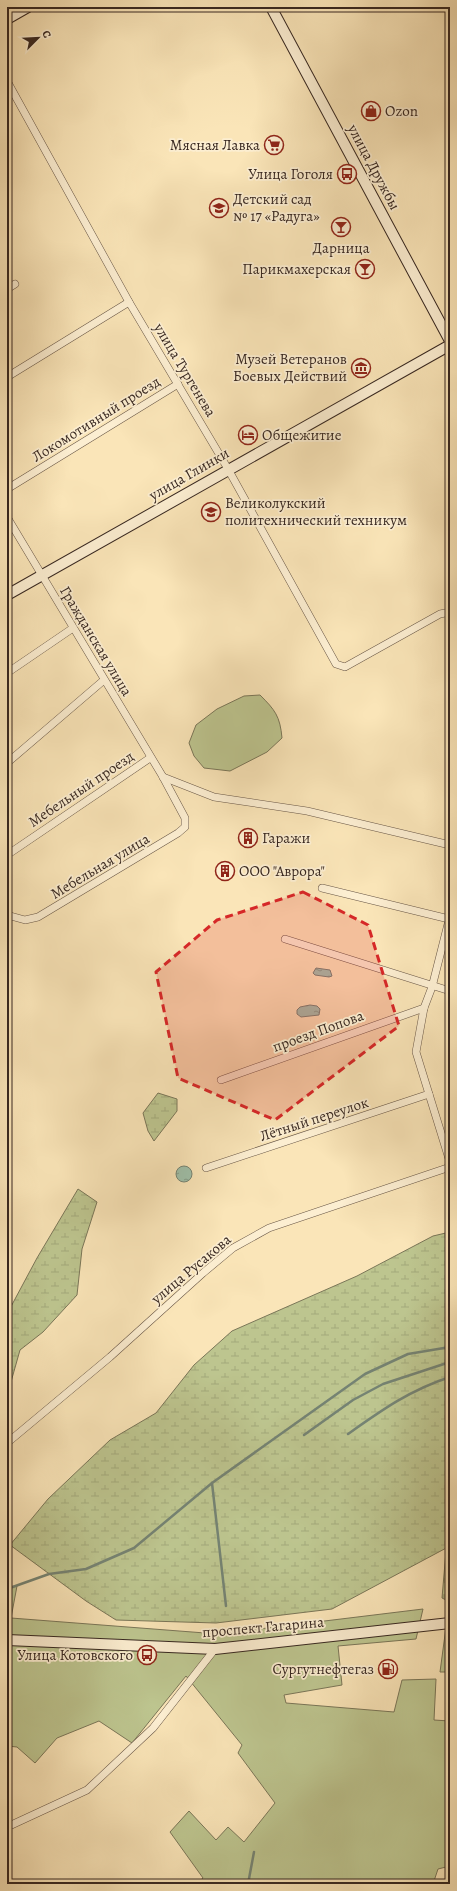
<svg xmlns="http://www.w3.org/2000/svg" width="457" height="1891" viewBox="0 0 457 1891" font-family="Alegreya,serif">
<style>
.grass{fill:#bdc58f;stroke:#7a7658}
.wetland{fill:url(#wetland-marsh);stroke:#7a7658}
.cemetery{fill:url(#cemetery-stones);stroke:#7a7658}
.water{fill:url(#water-ripples);stroke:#758373}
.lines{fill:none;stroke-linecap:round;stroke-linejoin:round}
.stream{stroke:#758373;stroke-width:2.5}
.street-casing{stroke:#685646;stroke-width:8}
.secondary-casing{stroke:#372720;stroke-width:12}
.street{stroke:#fceed1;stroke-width:7}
.secondary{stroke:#fceed1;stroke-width:10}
.marked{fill:#d62828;fill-opacity:0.2;stroke:#d62828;stroke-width:3;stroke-dasharray:8 5;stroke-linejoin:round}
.labels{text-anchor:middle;stroke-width:3.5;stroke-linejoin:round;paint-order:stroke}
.poi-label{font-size:15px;fill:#372720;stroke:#fceed1;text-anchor:start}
.street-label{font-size:15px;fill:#372720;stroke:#fceed1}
</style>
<defs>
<pattern id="wetland-marsh" width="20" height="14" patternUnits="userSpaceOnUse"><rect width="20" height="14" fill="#bdc58f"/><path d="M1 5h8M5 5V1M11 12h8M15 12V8" fill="none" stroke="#a3a97b"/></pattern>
<pattern id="cemetery-stones" width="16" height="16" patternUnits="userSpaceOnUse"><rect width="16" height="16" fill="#bdc58f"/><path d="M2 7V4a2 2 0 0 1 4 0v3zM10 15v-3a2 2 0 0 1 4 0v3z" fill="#a3a97b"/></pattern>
<pattern id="water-ripples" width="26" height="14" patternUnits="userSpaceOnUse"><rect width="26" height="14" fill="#9fc0aa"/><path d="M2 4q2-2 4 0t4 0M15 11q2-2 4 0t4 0" fill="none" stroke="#829c8a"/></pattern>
</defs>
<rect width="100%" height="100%" fill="#fae5b8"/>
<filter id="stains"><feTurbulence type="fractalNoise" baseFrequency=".005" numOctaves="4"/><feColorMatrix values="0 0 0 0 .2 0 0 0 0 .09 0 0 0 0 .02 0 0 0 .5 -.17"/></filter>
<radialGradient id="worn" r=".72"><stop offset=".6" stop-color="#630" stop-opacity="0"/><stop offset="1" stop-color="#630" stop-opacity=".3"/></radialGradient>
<g class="grass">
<path d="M260,695c15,15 20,21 22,43l-15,14 -37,19 -26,-3 -10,-12 -5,-13 7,-18 21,-16 27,-13z"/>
<polygon points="17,1586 11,1618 218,1634 423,1609 416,1639 338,1646 342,1685 284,1695 286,1703 394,1712 402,1680 436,1679 434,1720 450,1721 450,1866 438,1869 433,1884 196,1884 203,1878 170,1832 189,1811 216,1840 228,1827 244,1842 275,1803 238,1753 242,1745 186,1676 132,1743 99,1721 57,1738 35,1763 17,1747 7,1746 7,1587"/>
<polygon points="446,1627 450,1627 450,1672 440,1672"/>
</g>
<g class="wetland">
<polygon points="158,1093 177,1099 177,1111 154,1141 148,1131 143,1113"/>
<polygon points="78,1189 97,1202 82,1249 77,1295 43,1332 20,1350 7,1396 7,1314 37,1258"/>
<polygon points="450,1232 450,1546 332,1609 216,1623 116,1620 86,1601 10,1545 48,1499 110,1440 156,1413 194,1365 232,1331 357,1276 433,1236"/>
</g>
<polygon class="cemetery" points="450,1550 450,1602 442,1598 446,1551"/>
<g class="water">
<polygon points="316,968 330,970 332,976 329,977 315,975 313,973"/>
<polygon points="310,1005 317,1006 320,1009 319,1015 301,1017 297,1014 297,1010 300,1007"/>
<circle cx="184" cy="1174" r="8"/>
</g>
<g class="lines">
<g class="stream">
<path d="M348,1434c34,-24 62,-44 102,-57"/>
<polyline points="304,1435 353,1400 383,1384 450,1362"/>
<polyline points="212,1483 226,1606"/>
<polyline points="7,1589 49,1574 86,1569 134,1548 212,1483 365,1374 408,1354 450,1347"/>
<polyline points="248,1884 254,1852"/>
</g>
<defs>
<g id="street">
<polyline points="7,81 129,302 228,469 336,664 345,667 440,614 450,612"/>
<polyline points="7,289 15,284"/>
<polyline points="7,377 129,302"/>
<polyline points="7,489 178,384"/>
<polyline points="7,517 163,777 185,818 185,827 178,833 38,917 25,920 7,915"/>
<polyline points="7,673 73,628"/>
<polyline points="449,754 450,754"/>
<polyline points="7,763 104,680"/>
<polyline points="163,777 214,797 307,811 450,845"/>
<polyline points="7,855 150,758"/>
<polyline points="322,888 449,919"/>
<polyline points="450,916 432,987 424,1008 416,1052 450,1162"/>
<polyline points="285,939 450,991"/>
<polyline points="221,1080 424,1008"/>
<polyline points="206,1168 429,1094"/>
<polyline points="7,1443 110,1357 203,1273 233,1248 269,1228 450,1167"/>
<polyline points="7,1827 87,1790 153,1728 215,1649"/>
</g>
<g id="secondary">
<polyline points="271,7 450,341"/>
<polyline points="7,19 28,7"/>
<polyline points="7,595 450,345"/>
<polyline points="7,1640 215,1649 450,1623"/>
</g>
</defs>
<use href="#street" class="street-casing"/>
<use href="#secondary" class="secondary-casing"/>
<use href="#street" class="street"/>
<use href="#secondary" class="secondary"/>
</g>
<path class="marked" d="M303,892l65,33 31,101 -124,94 -97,-42 -22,-106 61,-52z"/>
<defs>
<symbol id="shop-ring" viewBox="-11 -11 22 22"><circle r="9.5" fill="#fceed1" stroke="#8f2418" stroke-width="1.5"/><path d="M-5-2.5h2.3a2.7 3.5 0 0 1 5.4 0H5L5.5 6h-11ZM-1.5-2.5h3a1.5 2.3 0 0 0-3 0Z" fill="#8f2418"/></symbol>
<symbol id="supermarket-ring" viewBox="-11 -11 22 22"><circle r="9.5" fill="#fceed1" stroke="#8f2418" stroke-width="1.5"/><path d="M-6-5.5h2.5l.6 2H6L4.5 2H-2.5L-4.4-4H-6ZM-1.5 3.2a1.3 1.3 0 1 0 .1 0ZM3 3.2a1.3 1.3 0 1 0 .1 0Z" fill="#8f2418"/></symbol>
<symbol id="bus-ring" viewBox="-11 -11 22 22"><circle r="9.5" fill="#fceed1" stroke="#8f2418" stroke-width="1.5"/><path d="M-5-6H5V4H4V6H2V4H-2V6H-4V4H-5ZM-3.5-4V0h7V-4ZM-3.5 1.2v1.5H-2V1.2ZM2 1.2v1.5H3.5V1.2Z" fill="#8f2418"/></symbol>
<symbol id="school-ring" viewBox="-11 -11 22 22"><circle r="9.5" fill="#fceed1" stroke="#8f2418" stroke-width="1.5"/><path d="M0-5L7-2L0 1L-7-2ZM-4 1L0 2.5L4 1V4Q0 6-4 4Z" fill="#8f2418"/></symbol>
<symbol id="bar-ring" viewBox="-11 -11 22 22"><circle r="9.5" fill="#fceed1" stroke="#8f2418" stroke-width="1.5"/><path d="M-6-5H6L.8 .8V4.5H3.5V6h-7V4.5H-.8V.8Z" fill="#8f2418"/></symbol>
<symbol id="museum-ring" viewBox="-11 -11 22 22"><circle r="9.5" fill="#fceed1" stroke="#8f2418" stroke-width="1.5"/><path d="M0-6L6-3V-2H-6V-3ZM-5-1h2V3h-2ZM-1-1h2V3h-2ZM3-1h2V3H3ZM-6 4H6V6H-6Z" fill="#8f2418"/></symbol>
<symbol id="hotel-ring" viewBox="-11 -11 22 22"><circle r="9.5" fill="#fceed1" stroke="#8f2418" stroke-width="1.5"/><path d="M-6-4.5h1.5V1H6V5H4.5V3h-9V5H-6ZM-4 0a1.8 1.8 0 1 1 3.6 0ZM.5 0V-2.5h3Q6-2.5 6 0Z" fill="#8f2418"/></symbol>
<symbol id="university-ring" viewBox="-11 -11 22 22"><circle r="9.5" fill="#fceed1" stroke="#8f2418" stroke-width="1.5"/><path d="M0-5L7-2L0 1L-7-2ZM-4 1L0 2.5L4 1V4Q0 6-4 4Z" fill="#8f2418"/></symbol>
<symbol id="building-ring" viewBox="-11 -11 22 22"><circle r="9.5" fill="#fceed1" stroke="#8f2418" stroke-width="1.5"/><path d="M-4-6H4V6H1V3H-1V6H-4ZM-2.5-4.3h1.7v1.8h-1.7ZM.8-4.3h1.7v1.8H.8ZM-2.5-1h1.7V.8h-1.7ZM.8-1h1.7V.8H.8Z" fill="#8f2418"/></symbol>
<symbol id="fuel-ring" viewBox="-11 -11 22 22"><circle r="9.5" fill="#fceed1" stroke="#8f2418" stroke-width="1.5"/><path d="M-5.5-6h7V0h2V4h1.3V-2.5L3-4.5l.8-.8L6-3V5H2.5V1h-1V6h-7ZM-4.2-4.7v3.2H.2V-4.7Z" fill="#8f2418"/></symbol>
</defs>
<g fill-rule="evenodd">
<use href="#shop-ring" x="360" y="100" width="22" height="22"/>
<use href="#supermarket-ring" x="263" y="134" width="22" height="22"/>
<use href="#bus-ring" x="336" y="163" width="22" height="22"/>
<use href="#school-ring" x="208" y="197" width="22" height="22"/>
<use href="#bar-ring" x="330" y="216" width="22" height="22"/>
<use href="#bar-ring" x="354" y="258" width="22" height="22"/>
<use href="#museum-ring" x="350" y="357" width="22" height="22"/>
<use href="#hotel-ring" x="237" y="424" width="22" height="22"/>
<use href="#university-ring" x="200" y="501" width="22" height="22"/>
<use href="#building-ring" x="237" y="827" width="22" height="22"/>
<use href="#building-ring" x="214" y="860" width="22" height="22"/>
<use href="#bus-ring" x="136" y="1644" width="22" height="22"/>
<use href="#fuel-ring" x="377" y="1658" width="22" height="22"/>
</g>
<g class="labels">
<g class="poi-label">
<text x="385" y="116">Ozon</text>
<text x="260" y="150" text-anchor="end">Мясная Лавка</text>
<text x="333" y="179" text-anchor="end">Улица Гоголя</text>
<text x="233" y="204">Детский сад<tspan x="233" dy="17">№ 17 «Радуга»</tspan></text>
<text x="341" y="253" text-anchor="middle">Дарница</text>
<text x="351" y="274" text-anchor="end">Парикмахерская</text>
<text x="347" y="364" text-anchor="end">Музей Ветеранов<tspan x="347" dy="17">Боевых Действий</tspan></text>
<text x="262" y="440">Общежитие</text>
<text x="225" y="508">Великолукский<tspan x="225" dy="17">политехнический техникум</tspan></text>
<text x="262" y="843">Гаражи</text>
<text x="239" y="876">ООО "Аврора"</text>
<text x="133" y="1660" text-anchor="end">Улица Котовского</text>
<text x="374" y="1674" text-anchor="end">Сургутнефтегаз</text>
</g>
<g class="street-label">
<text transform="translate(374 167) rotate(62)" y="5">улица Дружбы</text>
<text transform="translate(185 370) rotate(59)" y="5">улица Тургенева</text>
<text transform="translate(96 419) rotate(-32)" y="5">Локомотивный проезд</text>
<text transform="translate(189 474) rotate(-30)" y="5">улица Глинки</text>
<text transform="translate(96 641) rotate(59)" y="5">Гражданская улица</text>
<text transform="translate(81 789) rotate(-34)" y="5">Мебельный проезд</text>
<text transform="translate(100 866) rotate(-31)" y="5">Мебельная улица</text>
<text transform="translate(318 1031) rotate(-20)" y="5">проезд Попова</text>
<text transform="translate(314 1119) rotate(-18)" y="5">Лётный переулок</text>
<text transform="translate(191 1269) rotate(-40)" y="5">улица Русакова</text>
<text transform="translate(263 1627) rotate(-5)" y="5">проспект Гагарина</text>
</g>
</g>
<rect width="457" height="1891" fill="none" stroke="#fae5b8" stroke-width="24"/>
<rect x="8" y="8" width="441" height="1875" fill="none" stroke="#372720" stroke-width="2"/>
<rect x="12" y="12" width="433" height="1867" fill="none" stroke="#372720"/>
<g transform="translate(38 38) rotate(66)" stroke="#fceed1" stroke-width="3" paint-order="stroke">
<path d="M0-3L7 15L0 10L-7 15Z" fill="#372720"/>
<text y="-6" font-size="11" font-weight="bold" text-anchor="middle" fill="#372720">С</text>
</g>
<rect width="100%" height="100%" filter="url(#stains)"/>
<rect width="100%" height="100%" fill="url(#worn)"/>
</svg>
